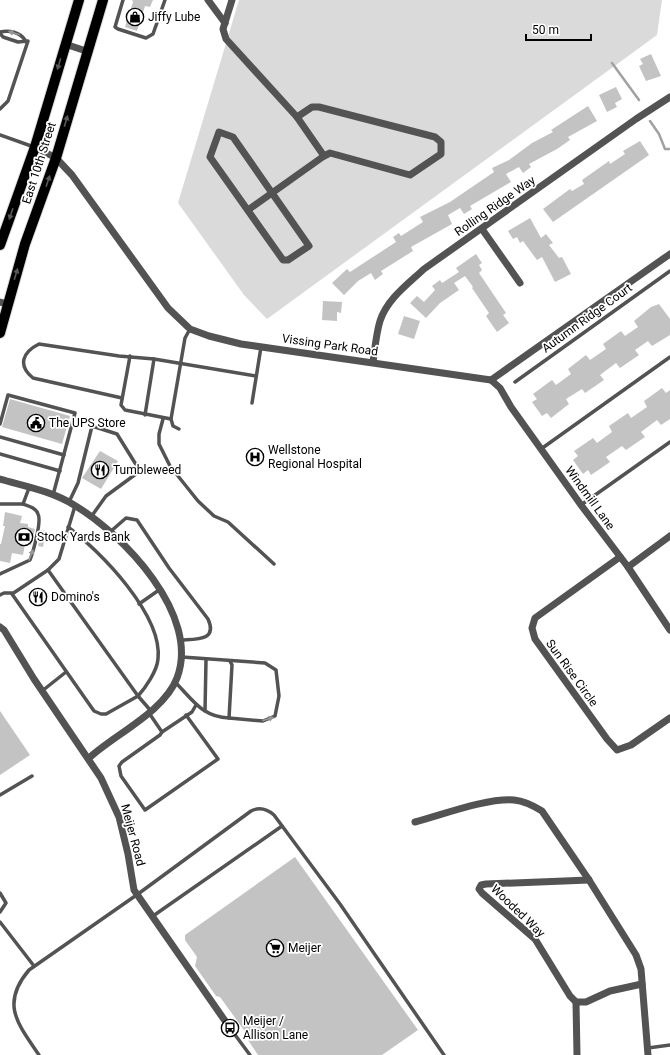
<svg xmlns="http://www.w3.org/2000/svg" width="670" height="1055" viewBox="0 0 670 1055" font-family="Roboto,sans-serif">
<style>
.green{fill:#dadada}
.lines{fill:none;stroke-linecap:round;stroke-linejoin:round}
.stream{stroke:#a1a1a1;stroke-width:2.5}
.building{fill:#c3c3c3}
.primary-casing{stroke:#dbdbdb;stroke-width:12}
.service{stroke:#535353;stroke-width:3.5}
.minor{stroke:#535353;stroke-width:7}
.primary{stroke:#000;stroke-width:10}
.oneway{fill:#989898}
.oneway2{fill:#595959}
.labels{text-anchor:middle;stroke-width:3.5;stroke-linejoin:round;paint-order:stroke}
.poi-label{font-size:12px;fill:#000;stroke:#fff;text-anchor:start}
.street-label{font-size:12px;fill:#000;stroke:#fff}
</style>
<rect width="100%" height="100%" fill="#fff"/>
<polygon class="green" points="239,0 662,0 657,35 267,319 244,295 178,203"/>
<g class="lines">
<g class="stream">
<polyline points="612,63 639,100"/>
<polyline points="650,121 659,134 665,149 670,149"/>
</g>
</g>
<g class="building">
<polygon points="132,0 153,0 150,7 145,6 137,31 125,27 133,2"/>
<polygon points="651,54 661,76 646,81 639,66 643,64 640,59"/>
<polygon points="616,87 622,99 615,103 617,107 607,112 599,95"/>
<polygon points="588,106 597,121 568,137 570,140 557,149 529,164 531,167 523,173 519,167 506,174 511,182 470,206 472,209 464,214 460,208 448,215 452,224 411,247 413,251 381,271 383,274 375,280 371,273 358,281 344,295 332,283 347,269 350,272 396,242 393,237 399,233 401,236 423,222 420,217 450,202 494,172 492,168 509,160 532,143 553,132 551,130"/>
<polygon points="640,141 649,155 553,222 543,209 570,189 572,191 584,184 582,180 609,161 610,164 625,154 623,151"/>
<polygon points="530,218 541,238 546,234 553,243 549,245 559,258 562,257 571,274 555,282 542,257 537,260 523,241 520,243 517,237 513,239 508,231"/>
<polygon points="476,254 482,263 479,265 482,270 479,273 506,313 503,315 509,323 497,332 486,316 489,313 472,288 473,287 465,276 454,283 459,290 440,303 426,318 410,303 417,296 424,302 435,290 432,286 440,280 442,283 459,272 456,268"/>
<polygon points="323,301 342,302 341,313 337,312 337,321 322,320"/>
<polygon points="659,304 670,319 670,335 652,346 648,341 635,350 639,355 620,368 616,363 600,375 604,380 585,393 582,389 566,399 569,404 551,418 547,413 542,416 532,402 537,399 533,394 552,380 556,385 571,374 568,369 586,355 590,360 606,349 603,344 621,331 625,336 638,327 634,321 651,307"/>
<polygon points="404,316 420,321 414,339 398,334"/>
<polygon points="662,388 666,393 670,390 670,419 661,425 657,420 641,432 645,437 626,450 622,446 606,457 610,462 591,475 588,470 583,474 573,460 578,456 574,451 593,438 597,443 612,432 609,426 628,413 631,418 647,407 644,401"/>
<polygon points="10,399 70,416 62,444 2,427"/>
<polygon points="100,451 118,461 101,489 82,478"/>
<polygon points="5,512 22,516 20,523 28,524 28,527 35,529 31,545 25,544 23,555 12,553 10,563 0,561 0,544 1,544 5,526 3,526"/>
<polygon points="41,530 46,531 43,547 38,546"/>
<polygon points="0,711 30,755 0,775"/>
<polygon points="295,857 418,1030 382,1055 258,1055 248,1040 249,1037 220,997 216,996 195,966 197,957 185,940 185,935"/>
</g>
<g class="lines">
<defs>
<g id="primary">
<polyline points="0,245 35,147 79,0"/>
<polyline points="0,333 25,244 56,158 103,0"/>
</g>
</defs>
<use href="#primary" class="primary-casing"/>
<g class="service">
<polyline points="123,0 115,27 118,29 146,38 153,34 165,0"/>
<path d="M0,32c9,-2 20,0 25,8"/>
<polyline points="0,33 3,37 18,42 28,41 8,101 0,109"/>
<polyline points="0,135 34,147"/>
<polyline points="130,356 121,405 125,410 171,419"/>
<polyline points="515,382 670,271"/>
<path d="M122,398l-89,-20c-16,-13 -10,-26 6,-34l80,12 35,3 102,17"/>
<polyline points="252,403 261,347"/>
<polyline points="145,415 154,359"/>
<polyline points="163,419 159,434 159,444 170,466 198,501 214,516 228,522 274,564"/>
<polyline points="0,424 8,395 75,413 53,495"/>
<polyline points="179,429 173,426 171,419 185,338 190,329"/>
<polyline points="0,437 64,455"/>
<polyline points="541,449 670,357"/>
<polyline points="0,454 60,471"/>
<polyline points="69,502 78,483 92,426 117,434 140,471 106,496 91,517"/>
<polyline points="0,504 23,504 29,488"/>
<polyline points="581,505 670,442"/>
<polyline points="75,506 59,559 48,570 12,594 94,711 101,714 106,714 138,696 151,711"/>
<path d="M110,532l16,-14 11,2 32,48 39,51c10,22 -12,20 -27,21"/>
<path d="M48,570l90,126c8,-9 19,-25 20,-37 5,-44 -58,-108 -90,-132"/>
<path d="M0,574l30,-14c3,-8 12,-39 8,-46 -2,-6 -9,-8 -15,-10"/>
<polyline points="0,595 4,593 12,593"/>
<polyline points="139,604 159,590"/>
<polyline points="182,657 265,663 276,670 279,696 275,716 263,721 229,718"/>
<path d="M175,682c18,18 27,35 54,36l3,-53 -2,-4"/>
<polyline points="42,691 66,672"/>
<polyline points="205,711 206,660"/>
<polyline points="149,713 162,732 192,712 196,705"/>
<polyline points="162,732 160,735 122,762 119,766 121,776 145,810 218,759 186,715"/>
<polyline points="0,795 32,776"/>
<polyline points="0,893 6,903 0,912"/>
<polyline points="153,916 282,826"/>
<polyline points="0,922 34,966"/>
<polyline points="230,1028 250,1055"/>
<polyline points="648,1048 670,1045"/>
<path d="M39,1055c-21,-31 -39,-51 -10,-85l109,-76 113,-83c8,-4 16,-2 23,4l66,89 104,151"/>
</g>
<g class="minor">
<polyline points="208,0 225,23"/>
<polyline points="232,0 223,29 226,39 297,117 324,156 248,210"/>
<polyline points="65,44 86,51"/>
<polyline points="297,117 312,107 319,107 435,137 441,142 441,154 410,175 330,153 324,156"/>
<polygon points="219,132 233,137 309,246 288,260 283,260 210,157"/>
<polyline points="35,147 56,158 72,175 168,308 190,329 209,336 241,344 491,380 670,254"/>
<polyline points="482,229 520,283"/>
<polyline points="0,302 7,304"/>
<path d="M373,362c2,-13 3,-28 7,-41 7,-22 28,-37 44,-52l212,-150 34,-22"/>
<polyline points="491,380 500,388 511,407 581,505 628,567 670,630"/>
<path d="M0,479c24,7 52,12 74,26 49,29 127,110 103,173 -13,34 -62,56 -88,80"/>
<polyline points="620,557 535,618 532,628 535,639 607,739 617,750 631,745 670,718"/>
<polyline points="628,567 670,536"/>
<polyline points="0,627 4,630 34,679 101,778 119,817 128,854 134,890 230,1028"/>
<path d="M415,822c27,-7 71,-24 99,-22 10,1 20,6 28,11l47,69 47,75 5,14 7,86"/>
<polyline points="589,880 486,884 481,885 479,889 482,893 535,939 570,996 576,1002 586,1002 610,991 642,984"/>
<polyline points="576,1002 577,1055"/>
</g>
<use href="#primary" class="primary"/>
</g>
<defs><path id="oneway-solid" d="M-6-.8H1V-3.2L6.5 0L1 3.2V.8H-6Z"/></defs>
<g class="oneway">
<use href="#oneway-solid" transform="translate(14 33) rotate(-163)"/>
<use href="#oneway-solid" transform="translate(31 555) rotate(-68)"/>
<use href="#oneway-solid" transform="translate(268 719) rotate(-18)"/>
</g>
<g class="oneway2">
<use href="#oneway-solid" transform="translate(59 64) rotate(107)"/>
<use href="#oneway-solid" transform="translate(66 121) rotate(-74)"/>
<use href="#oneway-solid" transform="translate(48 181) rotate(-71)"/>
<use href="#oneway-solid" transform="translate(11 214) rotate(109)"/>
<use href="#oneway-solid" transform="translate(16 274) rotate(-73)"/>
</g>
<defs>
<symbol id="shop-ring" viewBox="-11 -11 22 22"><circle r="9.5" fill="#fff" stroke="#000" stroke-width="1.5"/><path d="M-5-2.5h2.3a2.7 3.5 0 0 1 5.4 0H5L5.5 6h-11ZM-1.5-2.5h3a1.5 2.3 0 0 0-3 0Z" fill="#000"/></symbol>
<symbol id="civic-ring" viewBox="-11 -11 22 22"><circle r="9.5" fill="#fff" stroke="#000" stroke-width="1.5"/><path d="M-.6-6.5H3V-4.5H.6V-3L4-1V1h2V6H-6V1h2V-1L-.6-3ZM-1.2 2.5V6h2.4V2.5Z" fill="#000"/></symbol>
<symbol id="hospital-ring" viewBox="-11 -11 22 22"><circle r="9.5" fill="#fff" stroke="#000" stroke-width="1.5"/><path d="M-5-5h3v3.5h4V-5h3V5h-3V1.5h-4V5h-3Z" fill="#000"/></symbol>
<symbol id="restaurant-ring" viewBox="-11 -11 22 22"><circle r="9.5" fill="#fff" stroke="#000" stroke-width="1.5"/><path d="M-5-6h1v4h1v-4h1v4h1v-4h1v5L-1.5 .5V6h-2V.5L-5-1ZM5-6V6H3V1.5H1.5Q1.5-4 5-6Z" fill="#000"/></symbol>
<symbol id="bank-ring" viewBox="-11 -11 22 22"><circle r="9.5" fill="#fff" stroke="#000" stroke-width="1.5"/><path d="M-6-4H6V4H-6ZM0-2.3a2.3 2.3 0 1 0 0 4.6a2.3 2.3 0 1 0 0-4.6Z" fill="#000"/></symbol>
<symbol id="supermarket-ring" viewBox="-11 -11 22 22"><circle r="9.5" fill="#fff" stroke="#000" stroke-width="1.5"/><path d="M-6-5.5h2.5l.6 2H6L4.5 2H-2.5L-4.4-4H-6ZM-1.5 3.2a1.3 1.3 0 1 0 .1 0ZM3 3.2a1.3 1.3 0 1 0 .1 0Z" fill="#000"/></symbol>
<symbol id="bus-ring" viewBox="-11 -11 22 22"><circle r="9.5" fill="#fff" stroke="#000" stroke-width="1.5"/><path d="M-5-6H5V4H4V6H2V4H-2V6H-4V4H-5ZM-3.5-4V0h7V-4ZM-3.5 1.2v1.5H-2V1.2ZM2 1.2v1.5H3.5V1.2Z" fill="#000"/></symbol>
</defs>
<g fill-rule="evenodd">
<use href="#shop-ring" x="125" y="7" width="20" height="20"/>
<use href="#civic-ring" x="26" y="413" width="20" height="20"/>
<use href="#hospital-ring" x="245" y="447" width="20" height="20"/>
<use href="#restaurant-ring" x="90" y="460" width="20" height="20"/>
<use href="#bank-ring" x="14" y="527" width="20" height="20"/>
<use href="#restaurant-ring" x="28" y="587" width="20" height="20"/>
<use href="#supermarket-ring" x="265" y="938" width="20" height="20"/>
<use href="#bus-ring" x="220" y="1018" width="20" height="20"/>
</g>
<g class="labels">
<g class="poi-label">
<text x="148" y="21">Jiffy Lube</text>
<text x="49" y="427">The UPS Store</text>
<text x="268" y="454">Wellstone<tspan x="268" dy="14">Regional Hospital</tspan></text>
<text x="113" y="474">Tumbleweed</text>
<text x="37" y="541">Stock Yards Bank</text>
<text x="51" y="601">Domino's</text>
<text x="288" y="952">Meijer</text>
<text x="243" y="1025">Meijer /<tspan x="243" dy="14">Allison Lane</tspan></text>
</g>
<g class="street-label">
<text transform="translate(39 163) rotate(-72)" y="4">East 10th Street</text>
<text transform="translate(495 206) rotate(-35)" y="4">Rolling Ridge Way</text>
<text transform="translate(587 318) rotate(-36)" y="4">Autumn Ridge Court</text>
<text transform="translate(330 345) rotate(8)" y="4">Vissing Park Road</text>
<text transform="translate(590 498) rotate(54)" y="4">Windmill Lane</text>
<text transform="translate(572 673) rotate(54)" y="4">Sun Rise Circle</text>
<text transform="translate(133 835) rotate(75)" y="4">Meijer Road</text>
<text transform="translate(518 911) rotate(44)" y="4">Wooded Way</text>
</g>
</g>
<path d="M526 34v6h65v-6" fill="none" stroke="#000000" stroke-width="2"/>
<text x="532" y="34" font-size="12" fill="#000000" stroke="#ffffff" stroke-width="3" paint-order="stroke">50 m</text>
</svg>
